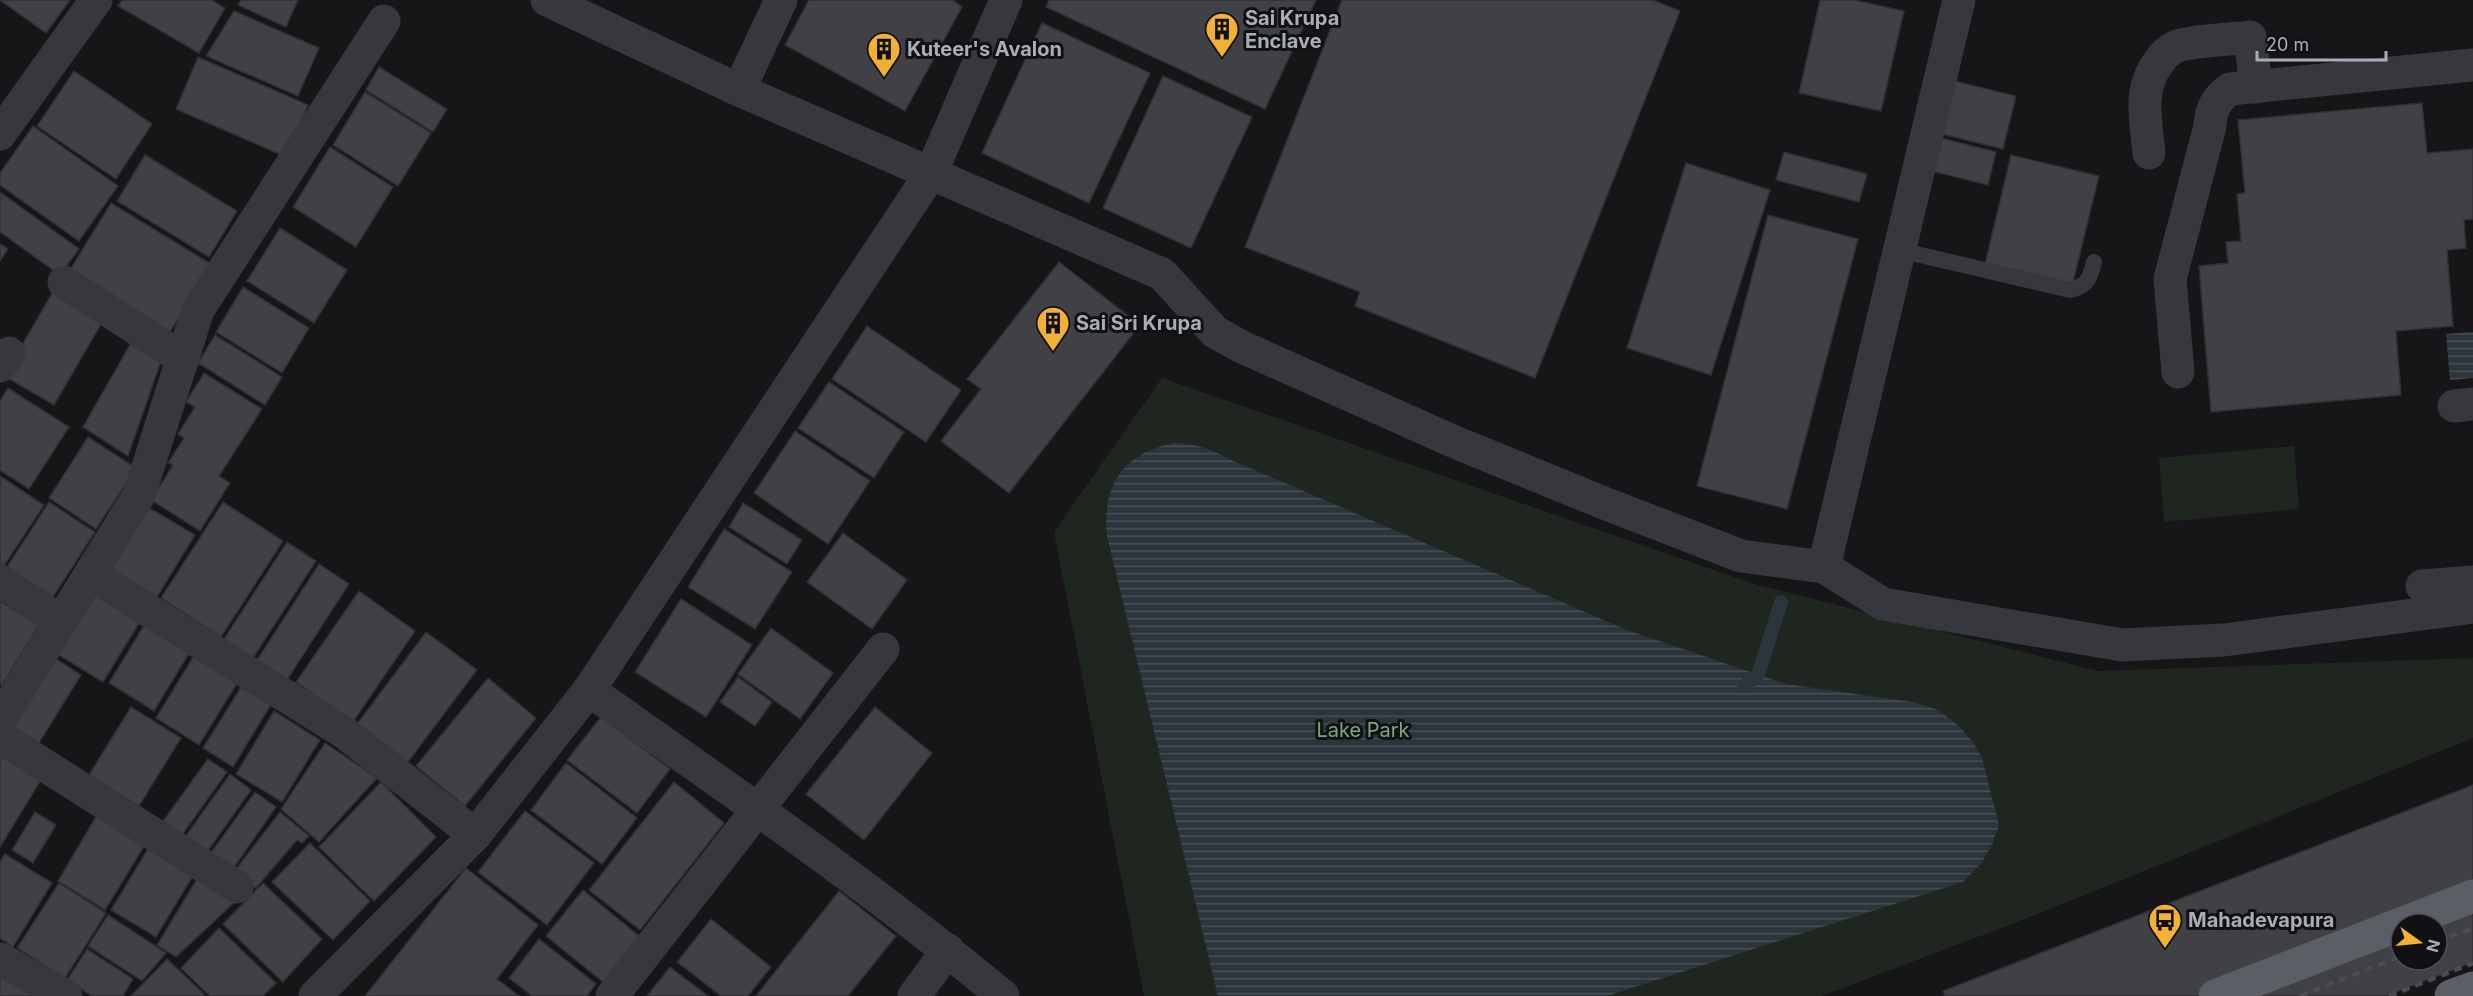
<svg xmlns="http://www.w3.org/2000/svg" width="2473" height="996" viewBox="0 0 2473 996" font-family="Inter,sans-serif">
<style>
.green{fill:#1e261f}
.water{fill:url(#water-rules)}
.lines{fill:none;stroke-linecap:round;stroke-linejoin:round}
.stream{stroke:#2c353c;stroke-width:14}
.building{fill:#404145;stroke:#303034;stroke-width:1.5;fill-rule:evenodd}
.service{stroke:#37383d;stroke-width:16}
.minor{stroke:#37383d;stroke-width:33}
.trunk{stroke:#5b5e65;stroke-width:33}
.rail{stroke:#4a4c52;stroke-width:4.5;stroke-dasharray:8 6;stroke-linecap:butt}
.labels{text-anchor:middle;stroke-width:6;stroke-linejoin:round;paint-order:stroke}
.poi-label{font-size:20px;font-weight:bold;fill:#a8adb8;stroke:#111113;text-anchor:start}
.park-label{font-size:20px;fill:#7fa381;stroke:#111113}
</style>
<defs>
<pattern id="water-rules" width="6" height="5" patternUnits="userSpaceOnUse" patternTransform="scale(1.5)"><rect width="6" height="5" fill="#2c353c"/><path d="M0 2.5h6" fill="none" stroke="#485056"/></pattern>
</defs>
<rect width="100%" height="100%" fill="#161618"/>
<g class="green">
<polygon points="1162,378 1754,584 2098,671 2473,658 2473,738 2025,919 1822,996 1144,996 1054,532"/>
<polygon points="2294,446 2299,509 2164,522 2159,458"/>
</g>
<g class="water">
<polygon points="2473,332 2473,378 2450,380 2446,334"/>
<path d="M1174,443c21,1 36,5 55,16l398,171 159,54 127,18 25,8 20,15 14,16 10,17 17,67 -7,20 -10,17 -19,20 -356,114h-389l-111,-460c-5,-51 16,-83 67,-93z"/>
</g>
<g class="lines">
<polyline class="stream" points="1744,686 1758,675 1781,602"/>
</g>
<g class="building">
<polygon points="0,0 70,0 46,33"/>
<polygon points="122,0 212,0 225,8 199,53 118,6"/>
<polygon points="241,0 298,0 286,27 238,5"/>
<polygon points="809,0 953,0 962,7 905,111 785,45"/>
<polygon points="1049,0 1316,0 1265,109 1046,7"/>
<polygon points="1342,0 1653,0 1680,11 1535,378 1355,306 1360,292 1245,247"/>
<polygon points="1820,0 1854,0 1904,11 1881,111 1799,93"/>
<polygon points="234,11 319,48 298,96 206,56"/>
<polygon points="1042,23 1150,73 1089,203 982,153"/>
<polygon points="198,57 308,105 286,157 176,109"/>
<polygon points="379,67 447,109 433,132 366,90"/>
<polygon points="74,71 152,124 116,179 37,126"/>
<polygon points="1163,76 1252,117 1191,248 1103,208"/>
<polygon points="1950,80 2016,96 2003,149 1937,133"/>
<polygon points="365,92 431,133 398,186 333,145"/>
<polygon points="2422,103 2427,153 2473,149 2473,219 2464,220 2466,248 2447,250 2453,326 2396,331 2401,395 2211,412 2199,266 2228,263 2226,242 2241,241 2237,194 2245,193 2238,120"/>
<polygon points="33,126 118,186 79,241 0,185 0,173"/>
<polygon points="1937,137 1996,152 1988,185 1928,170"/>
<polygon points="330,147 393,187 356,247 293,207"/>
<polygon points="1784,152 1867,174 1859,202 1776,180"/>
<polygon points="145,155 237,211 209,257 117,201"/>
<polygon points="2011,155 2099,176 2072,286 1985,264"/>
<polygon points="1686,163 1770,190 1711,375 1627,348"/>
<polygon points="0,192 79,249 60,275 0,232"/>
<polygon points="111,203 211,264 170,332 70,270"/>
<polygon points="1768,215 1858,239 1787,509 1697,486"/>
<polygon points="280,228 347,270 314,323 247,281"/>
<polygon points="0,244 8,249 0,261"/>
<polygon points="1059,262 1140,325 1009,493 941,441 981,389 967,379"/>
<polygon points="243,287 309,328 282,373 216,332"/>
<polygon points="54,290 104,319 54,405 4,376"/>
<polygon points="867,326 961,390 926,442 832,379"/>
<polygon points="215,335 282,377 265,405 198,363"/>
<polygon points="131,343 161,361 128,456 83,427"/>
<polygon points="204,373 262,409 219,476 230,483 200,531 151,500 173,465 168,463 184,438 178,434 195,407 186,402"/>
<polygon points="829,382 904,432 874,478 798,428"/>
<polygon points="8,388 69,427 29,489 0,470 0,401"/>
<polygon points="795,431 870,481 828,544 754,493"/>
<polygon points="88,437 136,468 96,529 49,498"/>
<polygon points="0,476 44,505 3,567 0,565"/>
<polygon points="49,502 95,532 53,597 7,567"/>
<polygon points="223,502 283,541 221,637 161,598"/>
<polygon points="743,503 802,540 787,564 729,527"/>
<polygon points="148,507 195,535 157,597 110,568"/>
<polygon points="724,529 792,572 755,629 688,587"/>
<polygon points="843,533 907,580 872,629 807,582"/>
<polygon points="287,542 316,561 253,658 224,639"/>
<polygon points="319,564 349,584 287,680 257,660"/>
<polygon points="359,591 415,631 353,722 296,682"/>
<polygon points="95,594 140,622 103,682 57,654"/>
<polygon points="681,599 752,645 706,717 635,672"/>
<polygon points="0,601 39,625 2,685 0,684"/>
<polygon points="146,622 191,650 154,711 109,683"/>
<polygon points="771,628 833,673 800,719 738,674"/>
<polygon points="426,632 477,670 408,762 357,724"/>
<polygon points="195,654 239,680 199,745 156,718"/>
<polygon points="53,657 81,675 39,743 11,726"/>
<polygon points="738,677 772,702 755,726 720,702"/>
<polygon points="488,678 536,718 465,806 416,766"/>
<polygon points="243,684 272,703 233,767 203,748"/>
<polygon points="131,707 181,738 139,806 89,775"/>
<polygon points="875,707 932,753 864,840 806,794"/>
<polygon points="274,711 320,740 282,802 236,774"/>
<polygon points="601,717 670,769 637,813 567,760"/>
<polygon points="325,743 377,778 319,842 281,809"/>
<polygon points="0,755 41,780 0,847"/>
<polygon points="208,759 227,772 182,835 163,821"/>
<polygon points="566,763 637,818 602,864 531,810"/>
<polygon points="230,774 251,790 207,852 185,837"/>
<polygon points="381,782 436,837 374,901 319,847"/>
<polygon points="674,782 724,823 640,930 589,890"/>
<path d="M2473,785v177l-87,34h-441l-2,-5zM2401,924h36v36h-36z"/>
<polygon points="255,792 276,807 232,870 210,854"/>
<polygon points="525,811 594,863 547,925 478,872"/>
<polygon points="35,812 56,825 33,863 12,850"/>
<polygon points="280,812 309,836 302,843 297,840 256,888 233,873"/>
<polygon points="97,815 145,845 105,910 58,881"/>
<polygon points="310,843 370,901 333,940 272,882"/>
<polygon points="149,847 194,874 156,937 111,910"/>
<polygon points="5,854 52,883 13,947 0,938 0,862"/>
<polygon points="466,868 538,925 497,979 519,996 365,996"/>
<polygon points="198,877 237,900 176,957 157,945"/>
<polygon points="59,883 106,913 65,978 17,948"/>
<polygon points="263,883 322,939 283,982 223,924"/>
<polygon points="583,890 639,936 603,982 546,936"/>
<polygon points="839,891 896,936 848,996 756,996"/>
<polygon points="108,915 166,953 142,981 88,946"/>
<polygon points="711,919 771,967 748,996 721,996 677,962"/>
<polygon points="219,928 276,983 263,996 210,996 181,968"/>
<polygon points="539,939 596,984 587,996 532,996 509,978"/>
<polygon points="87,949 133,979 123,996 92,996 67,980"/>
<polygon points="167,959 206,996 131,996"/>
<polygon points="670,967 708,996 647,996"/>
<polygon points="0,977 40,996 0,996"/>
</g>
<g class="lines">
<path class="service" d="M1899,250l171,40c17,-4 20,-11 24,-28"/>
<g class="minor">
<polyline points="547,0 739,90 1162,274 1215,332 1242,347 1457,443 1604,503 1741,556 1824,567"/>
<polyline points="1959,0 1824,567 1883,604 2122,645 2224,640 2473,607"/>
<polyline points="739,90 781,0"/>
<polyline points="0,134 96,0"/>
<path d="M2149,153c-3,-31 -11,-63 9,-90 4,-6 11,-13 17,-16 12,-6 59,-8 75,-10l6,50"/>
<polyline points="64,282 183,359"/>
<polyline points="0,366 9,353"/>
<path d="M2178,372l-8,-93 40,-153c1,-17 6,-27 20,-37l243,-24"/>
<polyline points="2454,406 2473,404"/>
<polyline points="90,574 345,733 475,835"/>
<polyline points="0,581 61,621"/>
<polyline points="2422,586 2473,582"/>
<path d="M589,690c140,99 282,197 414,306"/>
<polyline points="0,720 139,495 198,310 384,21"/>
<polyline points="0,737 237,887"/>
<polyline points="0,959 66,996"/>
<polyline points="315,996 475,835 589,690 931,173 1006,0"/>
<polyline points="612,996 883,649"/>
<polyline points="914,996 948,950"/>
</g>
<g class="trunk">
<polyline points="2215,996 2473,896"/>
<polyline points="2451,996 2473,988"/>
</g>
<g class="rail">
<polyline points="2437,942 2473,928"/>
<polyline points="2300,996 2401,956"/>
<polyline points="2389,996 2473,963"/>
</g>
</g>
<defs>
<symbol id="building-pin" viewBox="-11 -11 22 30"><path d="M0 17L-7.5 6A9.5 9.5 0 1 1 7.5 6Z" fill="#f2b134" stroke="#111113"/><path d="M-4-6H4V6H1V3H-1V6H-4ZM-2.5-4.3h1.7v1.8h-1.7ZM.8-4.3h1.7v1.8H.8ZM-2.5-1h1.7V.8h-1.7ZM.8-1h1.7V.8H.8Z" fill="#111"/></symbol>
<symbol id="bus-pin" viewBox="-11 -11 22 30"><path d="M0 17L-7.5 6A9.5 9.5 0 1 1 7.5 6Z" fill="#f2b134" stroke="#111113"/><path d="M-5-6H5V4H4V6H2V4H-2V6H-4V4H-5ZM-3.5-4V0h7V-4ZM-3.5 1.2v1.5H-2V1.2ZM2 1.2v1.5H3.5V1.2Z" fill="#111"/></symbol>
</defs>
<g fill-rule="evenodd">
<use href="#building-pin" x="1203" y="10" width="38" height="52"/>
<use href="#building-pin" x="865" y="30" width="38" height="52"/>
<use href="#building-pin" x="1034" y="304" width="38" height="52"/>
<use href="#bus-pin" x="2146" y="901" width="38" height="52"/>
</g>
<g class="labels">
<g class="poi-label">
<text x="1245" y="25">Sai Krupa<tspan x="1245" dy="23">Enclave</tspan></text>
<text x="907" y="56">Kuteer's Avalon</text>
<text x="1076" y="330">Sai Sri Krupa</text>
<text x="2188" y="927">Mahadevapura</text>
</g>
<g class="park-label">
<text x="1363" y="737">Lake Park</text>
</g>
</g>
<g transform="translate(2419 942) rotate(105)"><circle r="28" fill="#111113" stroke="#4d4f55" stroke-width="1.5"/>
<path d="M0-4.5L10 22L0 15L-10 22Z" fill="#f2b134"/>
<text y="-9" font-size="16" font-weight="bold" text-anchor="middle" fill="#a8adb8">N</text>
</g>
<path d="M2257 51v9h129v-9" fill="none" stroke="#a8adb8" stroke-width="3"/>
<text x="2266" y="51" font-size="18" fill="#a8adb8" stroke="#111113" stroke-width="4.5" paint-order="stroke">20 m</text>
</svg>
